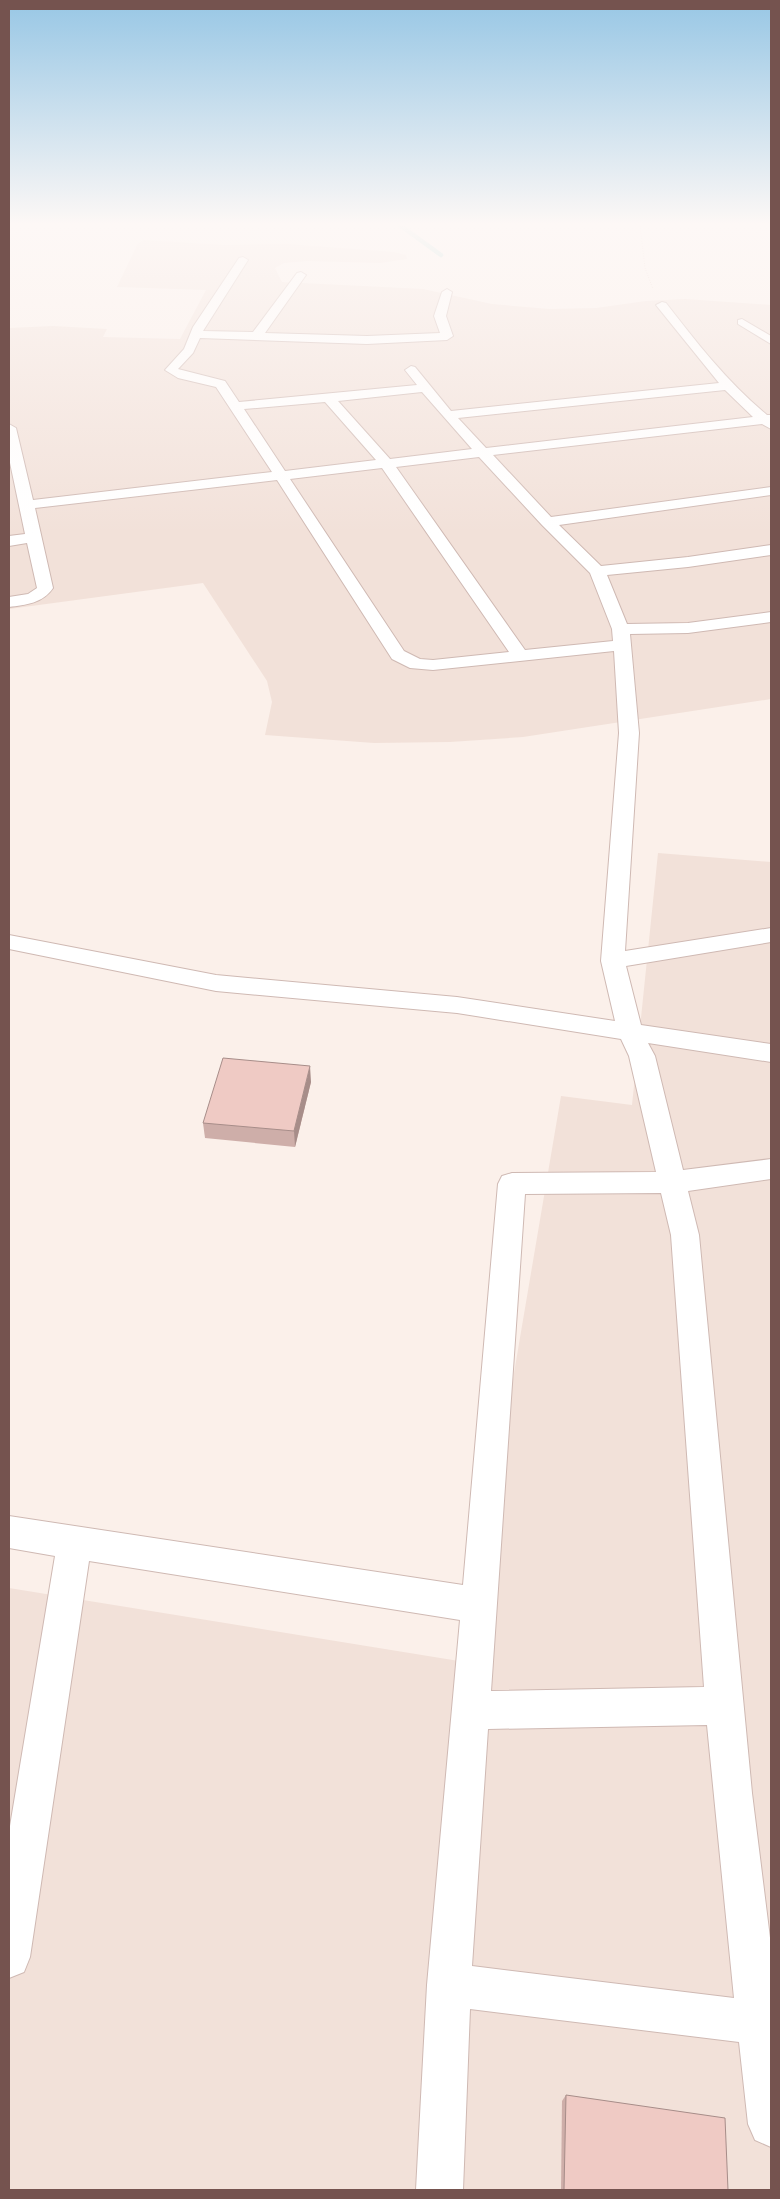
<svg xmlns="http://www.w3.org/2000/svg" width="780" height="2199" viewBox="0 0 780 2199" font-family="'DejaVu Sans',sans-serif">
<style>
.residential{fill:#f2e1d9}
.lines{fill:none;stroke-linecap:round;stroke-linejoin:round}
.stream{stroke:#a6d5d1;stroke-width:4.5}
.street-casing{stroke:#cfb9b3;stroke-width:2}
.path{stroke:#d4ada6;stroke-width:1;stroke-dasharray:0.5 2;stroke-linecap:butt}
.street{fill:#fff;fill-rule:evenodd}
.wall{fill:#ceaea9}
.shaded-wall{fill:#a78d89}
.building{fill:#efcac4;stroke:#a78d89}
</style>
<rect width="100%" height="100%" fill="#fbf0ea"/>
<g class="residential">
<polygon points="143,240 224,245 287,244 394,252 406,255 407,259 380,263 307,261 284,263 275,268 282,282 423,289 492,304 549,309 596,308 646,301 685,299 771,305 771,699 523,737 450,742 374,743 265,735 272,702 267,681 203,583 9,609 9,328 53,326 107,329 103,337 180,339 206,290 117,287 137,245"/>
<polygon points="658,853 771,862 771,2190 9,2190 9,1588 465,1662 561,1096 632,1105"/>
</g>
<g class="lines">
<polyline class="stream" points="401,226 441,255"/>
<defs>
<g id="street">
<path d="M243,257l5,3 -45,71 50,1 44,-59 4,-1 5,3 -41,58 102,3 73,-3 -6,-17 8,-24 5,-3 5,3 -6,24 7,20 -6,4 -80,4 -167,-6 -7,15 -15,16 47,12 14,21 178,-17 -12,-15 6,-4 4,1 36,44 268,-28 -63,-78 6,-3 4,1c31,40 62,80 101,112h4v14l-9,-5 -269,31 58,62 220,-30v8l-212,30 42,41 87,-9 83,-12v10l-83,12 -81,8 20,49 61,-1 83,-11v10l-83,11 -58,1 9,99 -14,218 146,-23v14l-145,24 15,59 130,19v18l-123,-19 7,13 28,114 88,-11v20l-83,12 11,44 53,558 19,153v201l-16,-7 -7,-16 -9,-82 -269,-33 -7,181h-47l11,-205 33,-365 -371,-59 -59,396 -6,15 -15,6v-146l46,-276 -46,-8v-32l454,69 35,-401 4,-8 10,-3 144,-1 -27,-116 -8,-17 -164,-26 -241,-22 -207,-42v-14l207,40 241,22 158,24 -14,-60 18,-228 -5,-82 -181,19 -23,-2 -18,-9 -115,-179 -242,28 18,80c-10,15 -27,17 -44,19v-10l19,-3 9,-6 -10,-45 -18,3v-10l16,-2 -16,-76v-34l7,4 17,72 239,-28 -56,-85 -38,-9 -13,-8 19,-21 9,-22 46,-69zM725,390l28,27 -267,31 -28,-30zM422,392l50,57 -82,10 -52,-58zM325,402l51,58 -91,11 -41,-62zM479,457l63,68 48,48 22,56 1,12 -88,9 -129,-183zM382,468l127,184 -76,8 -13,-1 -16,-8 -114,-172zM661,1193l10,42 33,452 -213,4 34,-497zM707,1725l27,273 -262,-32 16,-237z"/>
<polygon points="742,319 771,336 771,344 738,324 738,320"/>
</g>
</defs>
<use href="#street" class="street-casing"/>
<polyline class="path" points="640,226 645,268 653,289"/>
<use href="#street" class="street"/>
</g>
<g class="wall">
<polygon points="311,1082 295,1147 205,1138 203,1123"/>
<polygon points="566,2095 728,2190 561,2190 562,2101"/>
</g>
<polygon class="shaded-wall" points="310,1066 311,1082 295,1147 294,1131"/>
<g class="building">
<polygon points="223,1058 310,1066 294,1131 203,1123"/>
<polygon points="566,2095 725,2118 728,2190 564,2190"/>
</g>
<linearGradient id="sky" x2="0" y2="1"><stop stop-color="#98c7e5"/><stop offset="0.42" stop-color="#fdf8f6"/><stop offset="1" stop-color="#fdf8f6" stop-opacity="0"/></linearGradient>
<rect width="780" height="534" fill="url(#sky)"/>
<rect width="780" height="2199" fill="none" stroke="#75534f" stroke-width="20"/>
</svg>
